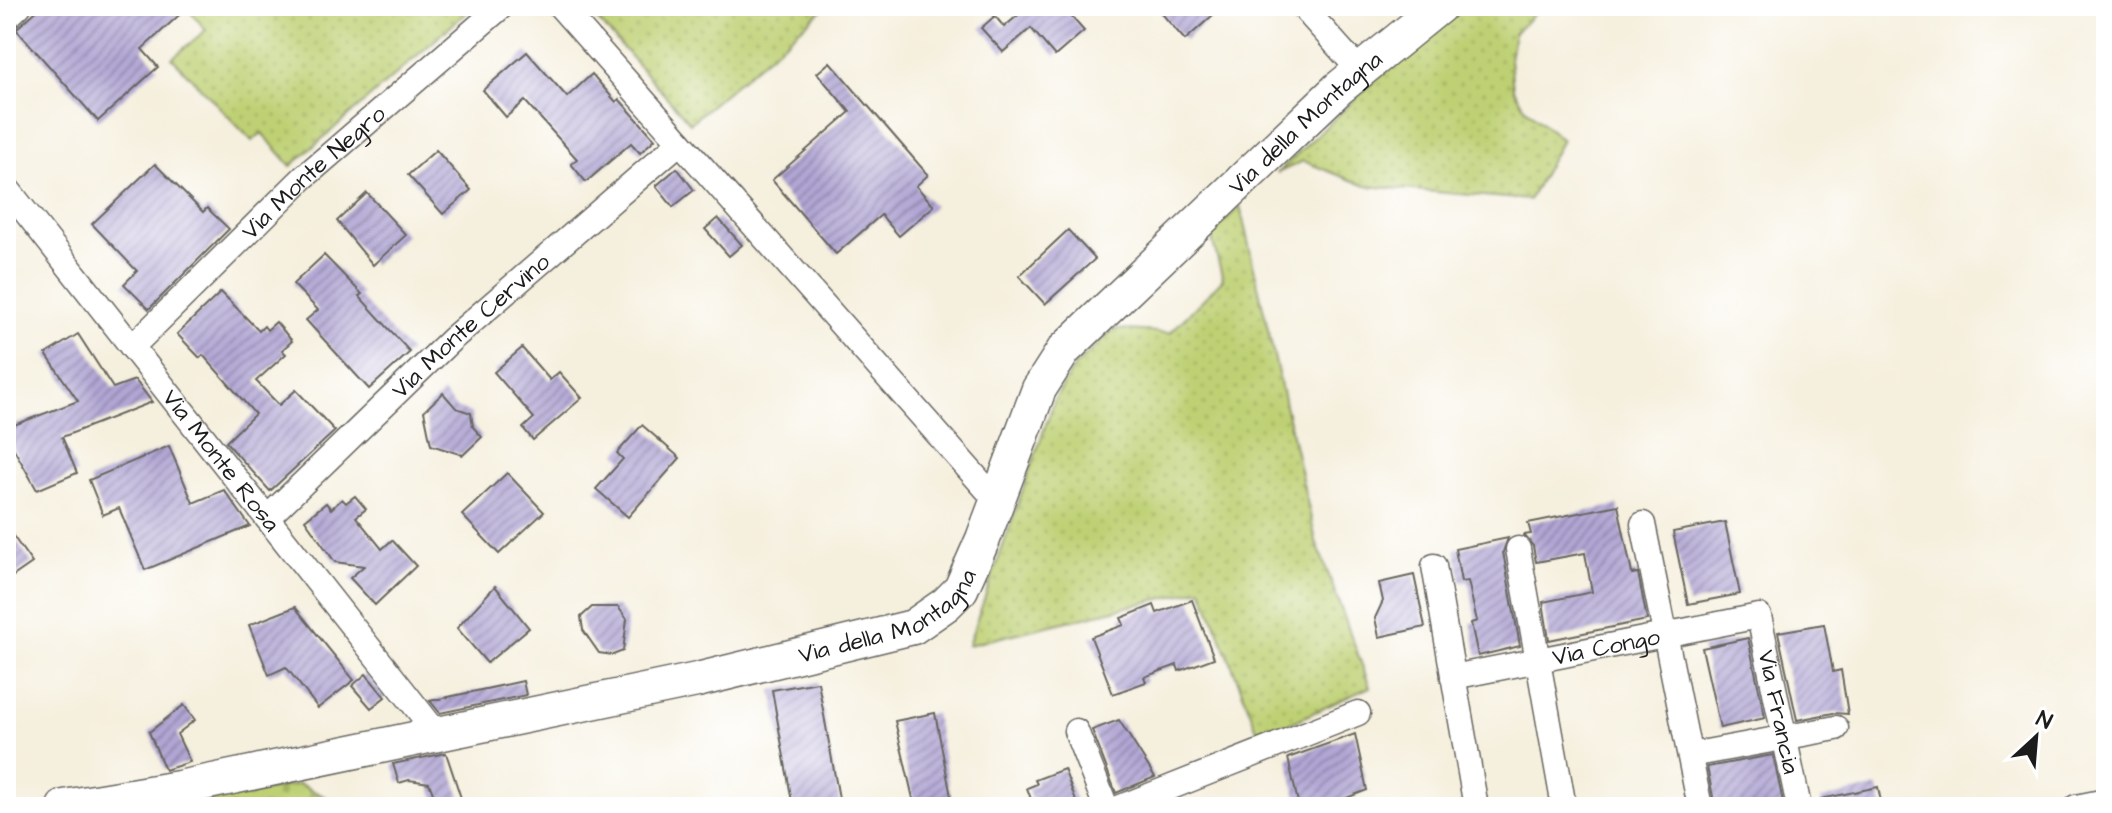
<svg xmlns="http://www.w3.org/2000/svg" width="2112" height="813" viewBox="0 0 2112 813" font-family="'Architects Daughter',sans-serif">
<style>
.grass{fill:url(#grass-dots);stroke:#6d7648;stroke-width:2}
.cemetery{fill:url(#cemetery-stones);stroke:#6d7648;stroke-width:2}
.building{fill:url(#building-hatch)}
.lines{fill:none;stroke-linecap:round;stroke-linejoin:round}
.street-casing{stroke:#686660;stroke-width:27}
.secondary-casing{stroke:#686660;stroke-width:37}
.street{stroke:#fff;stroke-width:24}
.secondary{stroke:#fff;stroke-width:34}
.labels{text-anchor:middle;stroke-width:8;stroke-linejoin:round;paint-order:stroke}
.street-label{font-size:24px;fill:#1c1c1c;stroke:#fff}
</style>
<defs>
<pattern id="grass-dots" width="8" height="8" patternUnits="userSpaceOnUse" patternTransform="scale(2)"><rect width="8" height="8" fill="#bed073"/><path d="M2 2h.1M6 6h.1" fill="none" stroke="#a3b263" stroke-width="1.8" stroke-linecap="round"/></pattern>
<pattern id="cemetery-stones" width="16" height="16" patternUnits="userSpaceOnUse" patternTransform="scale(2)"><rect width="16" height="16" fill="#bed073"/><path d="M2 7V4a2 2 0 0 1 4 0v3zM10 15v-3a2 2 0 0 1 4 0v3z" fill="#a3b263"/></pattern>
<pattern id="building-hatch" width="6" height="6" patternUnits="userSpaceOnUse" patternTransform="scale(2)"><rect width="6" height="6" fill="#b1a6d4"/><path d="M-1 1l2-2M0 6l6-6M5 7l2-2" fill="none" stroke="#8f86ab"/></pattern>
</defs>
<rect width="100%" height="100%" fill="#fff"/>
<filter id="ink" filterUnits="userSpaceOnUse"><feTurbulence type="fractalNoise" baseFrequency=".0125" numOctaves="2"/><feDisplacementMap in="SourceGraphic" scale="16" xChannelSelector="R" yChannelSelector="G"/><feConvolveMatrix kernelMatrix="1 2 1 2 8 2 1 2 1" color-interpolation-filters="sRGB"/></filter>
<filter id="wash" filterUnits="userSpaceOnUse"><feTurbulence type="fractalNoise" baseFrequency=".006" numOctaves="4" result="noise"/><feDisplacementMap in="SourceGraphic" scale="32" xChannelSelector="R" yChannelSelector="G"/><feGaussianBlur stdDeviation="1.8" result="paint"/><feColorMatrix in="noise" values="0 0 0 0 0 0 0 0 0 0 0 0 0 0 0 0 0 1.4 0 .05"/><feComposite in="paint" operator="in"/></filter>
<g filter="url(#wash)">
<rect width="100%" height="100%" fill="#f5efdd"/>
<g class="grass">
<polygon points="186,6 474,6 291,166 262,133 252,141 172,58 206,30"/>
<polygon points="585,6 827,6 690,123"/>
<polygon points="1465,6 1542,6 1514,34 1510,59 1513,89 1526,109 1562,140 1529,200 1366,186 1303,161 1277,173 1369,86"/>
<polygon points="1240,206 1316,541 1370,687 1260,737 1202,589 968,645 1055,399 1075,366 1114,329 1170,333 1223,279 1211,235"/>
</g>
<polygon class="cemetery" points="299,784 346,807 174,807"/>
<g id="blocks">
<g class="building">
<polygon points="42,6 189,6 142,49 158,67 98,121 16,29"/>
<polygon points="1029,6 1062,6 1084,31 1055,56 1031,28 1003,52 981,28 995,16 1004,27"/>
<polygon points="1155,6 1223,6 1185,40"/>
<polygon points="527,52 567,97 592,74 616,102 619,99 655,139 640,153 631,143 586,182 571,164 577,159 525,101 506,117 483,90"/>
<polygon points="830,62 928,175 916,186 934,206 899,236 881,215 836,254 772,180 850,112 817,73"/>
<polygon points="436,150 471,190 443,214 408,175"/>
<polygon points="155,164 203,212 207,208 229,229 149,309 124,284 137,271 92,224"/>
<polygon points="677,168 694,190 673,207 656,186"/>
<polygon points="367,193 406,235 373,265 337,221"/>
<polygon points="718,218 742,245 729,256 705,229"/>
<polygon points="1068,230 1095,259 1045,304 1019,276"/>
<polygon points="324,255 362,294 359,296 410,352 369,389 306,320 318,310 293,284"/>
<polygon points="221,292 259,331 264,326 267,330 276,322 292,341 282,350 286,354 256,381 279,405 296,390 335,431 270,491 226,442 255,414 203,355 200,358 177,334"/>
<polygon points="78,334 113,388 135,380 152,402 62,437 77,473 37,490 6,435 6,428 78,401 46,354"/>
<polygon points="522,348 550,380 559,372 582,398 533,440 523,428 534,418 494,372"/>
<polygon points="443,393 456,408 471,413 473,427 482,437 463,455 431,445 424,411"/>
<polygon points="642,425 680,458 628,517 596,489 623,459 617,453"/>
<polygon points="169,446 193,503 224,490 250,526 145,570 119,508 103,515 89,480"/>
<polygon points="507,473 544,512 499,554 462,515"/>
<polygon points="355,496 366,509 356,517 382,549 392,540 416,566 375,605 350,578 364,566 335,562 305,520 326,503 331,509 342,499 346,503"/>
<polygon points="1618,505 1632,574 1638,573 1647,620 1549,640 1543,602 1592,592 1585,553 1536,562 1533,546 1524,535 1531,534 1528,523"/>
<polygon points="1725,522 1740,594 1688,604 1673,532"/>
<polygon points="6,526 32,563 6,581"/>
<polygon points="1508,538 1503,552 1520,646 1478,656 1471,623 1477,621 1468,581 1461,582 1455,549"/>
<polygon points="1414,575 1425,627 1379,637 1375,618 1383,601 1379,583"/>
<polygon points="495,586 529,628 487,663 457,628"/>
<polygon points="1192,600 1214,658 1179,671 1177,665 1144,677 1146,682 1113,694 1091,637 1124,625 1121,618 1154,605 1157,613"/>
<polygon points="295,607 354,680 318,708 286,667 269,675 249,625"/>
<polygon points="592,607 618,607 627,619 623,651 613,655 599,653 583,630 581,617"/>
<polygon points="1824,624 1833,672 1841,670 1848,714 1833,713 1797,720 1778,632"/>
<polygon points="1748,638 1765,718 1720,728 1702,648"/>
<polygon points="366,674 385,697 371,708 352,686"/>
<polygon points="523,681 526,695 440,713 430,701"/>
<polygon points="818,682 840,804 822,807 793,807 772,690"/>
<polygon points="184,705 195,720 177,734 190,762 165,770 149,732"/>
<polygon points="935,713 953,807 915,807 895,721"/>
<polygon points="1119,720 1155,777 1116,793 1092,730"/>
<polygon points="1355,734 1367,790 1323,807 1299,807 1288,758"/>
<polygon points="446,753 464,807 438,807 429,783 409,780 399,783 393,764"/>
<polygon points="1773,755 1784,807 1715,807 1707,767"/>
<polygon points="1064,769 1077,804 1068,807 1034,807 1027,788 1037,784 1035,780"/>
<polygon points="1878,787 1882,807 1822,807 1821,799"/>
</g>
</g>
</g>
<g filter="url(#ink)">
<use href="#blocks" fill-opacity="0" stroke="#686660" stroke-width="2"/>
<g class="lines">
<defs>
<g id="street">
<polyline points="560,6 997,501"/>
<polyline points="1302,6 1360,71"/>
<polyline points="6,18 19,6"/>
<path id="s1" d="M6,187l432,548"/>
<path id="s2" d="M132,347l172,-170 198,-171"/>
<path id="s3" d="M267,518l185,-179 228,-197"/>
<polyline points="1643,524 1700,807"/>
<polyline points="1518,549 1564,807"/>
<polyline points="1434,566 1476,807"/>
<path id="s4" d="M1453,677l306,-61 40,191"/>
<polyline points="1076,731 1106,807"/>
<polyline points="1690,755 1836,728"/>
<polyline points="1121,807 1358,713"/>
<polyline points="2076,807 2106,801"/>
</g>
<g id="secondary">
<path id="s5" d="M64,807l115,-19 518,-108 216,-53 33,-23 15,-15 22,-50 56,-150 25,-39 275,-262 101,-82"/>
</g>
</defs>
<use href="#street" class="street-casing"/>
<use href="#secondary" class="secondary-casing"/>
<use href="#street" class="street"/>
<use href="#secondary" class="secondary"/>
</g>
</g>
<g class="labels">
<g class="street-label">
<text dy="8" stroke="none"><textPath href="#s5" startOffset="1522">Via della Montagna</textPath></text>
<text dy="8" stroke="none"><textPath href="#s2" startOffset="252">Via Monte Negro</textPath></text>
<text dy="8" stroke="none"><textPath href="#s3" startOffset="280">Via Monte Cervino</textPath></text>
<text dy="8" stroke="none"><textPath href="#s1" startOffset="348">Via Monte Rosa</textPath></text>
<text dy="8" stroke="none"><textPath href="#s5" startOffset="850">Via della Montagna</textPath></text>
<text dy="8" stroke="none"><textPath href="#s4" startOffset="156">Via Congo</textPath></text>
<text dy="8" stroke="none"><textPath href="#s4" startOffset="410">Via Francia</textPath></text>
</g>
</g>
<rect width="2112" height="813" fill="none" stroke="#fff" stroke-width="32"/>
<g transform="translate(2036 737) rotate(26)" stroke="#ffffff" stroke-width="6" paint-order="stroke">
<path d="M0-6L14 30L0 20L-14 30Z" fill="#1c1c1c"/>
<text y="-12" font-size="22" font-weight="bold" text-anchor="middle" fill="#1c1c1c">N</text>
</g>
</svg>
